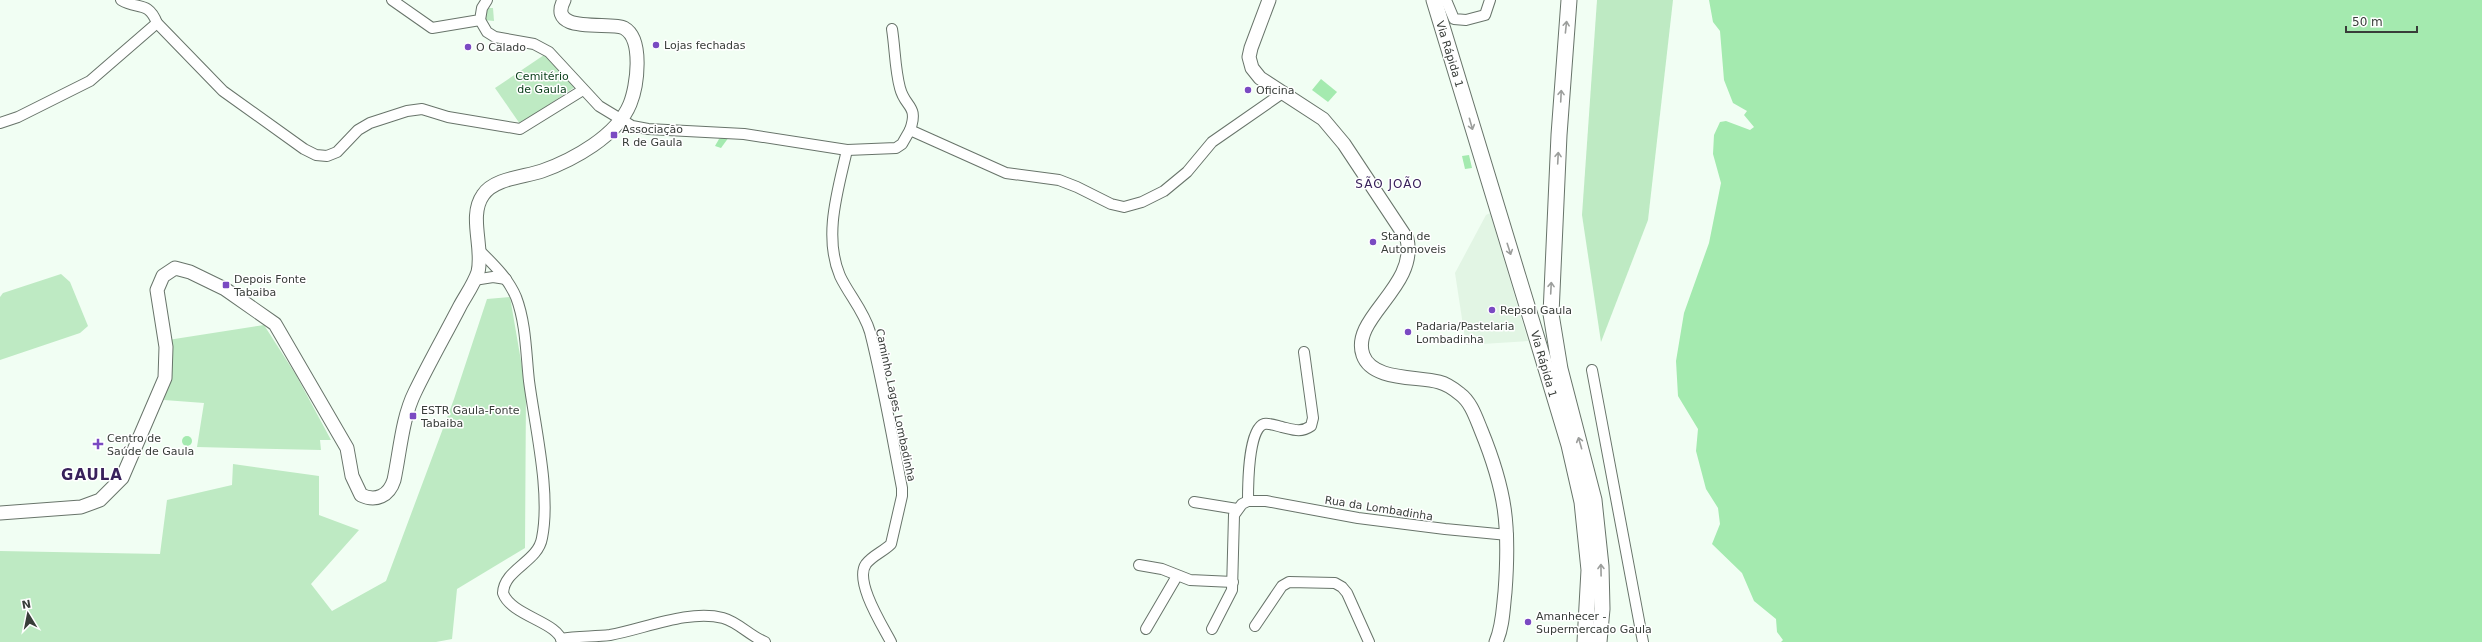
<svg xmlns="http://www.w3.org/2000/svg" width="2482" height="642" viewBox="0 0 2482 642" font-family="'DejaVu Sans',sans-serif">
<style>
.built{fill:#e2f5e4}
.green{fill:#beeac3}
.water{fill:#a4eaaf}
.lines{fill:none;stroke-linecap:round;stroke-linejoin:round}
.minor-casing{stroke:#68746a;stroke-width:12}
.major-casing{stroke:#68746a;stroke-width:15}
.highway-casing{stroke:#68746a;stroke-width:17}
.minor{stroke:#fff;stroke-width:10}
.major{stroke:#fff;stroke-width:13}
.highway{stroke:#fff;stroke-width:15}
.oneway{stroke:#9c9e9c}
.poi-dot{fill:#7a4ac2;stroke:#fff;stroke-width:1.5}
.labels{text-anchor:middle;stroke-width:3;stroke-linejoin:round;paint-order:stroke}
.poi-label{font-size:11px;fill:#383d39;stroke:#fff;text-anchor:start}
.street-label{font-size:11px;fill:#383d39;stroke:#fff}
.park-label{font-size:11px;fill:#083d18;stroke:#fff}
.neighbourhood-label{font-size:12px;letter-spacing:1px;fill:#38215b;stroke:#fff}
.district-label{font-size:15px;font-weight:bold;letter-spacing:1px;fill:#38215b;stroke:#fff}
</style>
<rect width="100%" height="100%" fill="#f1fef3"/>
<polygon class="built" points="1490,213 1528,341 1466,345 1455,273 1486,215"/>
<g class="green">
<polygon points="1597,0 1673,0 1648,220 1601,342 1582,215"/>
<polygon points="487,8 493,8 494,21 484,20"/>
<polygon points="547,53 575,87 520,124 495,88"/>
<polygon points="61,274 70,282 88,326 80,333 0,360 0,297 3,293"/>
<polygon points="510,297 526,390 525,548 457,589 452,639 436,642 0,642 0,551 160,554 167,500 232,485 233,464 319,476 319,515 359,530 311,584 332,611 386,581 454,399 487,299"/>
<polygon points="264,325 296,375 331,440 320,440 321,450 197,447 204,403 164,400 170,368 168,340"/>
</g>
<g class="water">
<polygon points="1709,0 2482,0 2482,642 1781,642 1783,640 1777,632 1776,619 1754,601 1742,573 1712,544 1720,524 1718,508 1706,489 1696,451 1698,429 1678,396 1676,361 1684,313 1709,243 1721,183 1713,154 1714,135 1720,122 1726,121 1750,130 1754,127 1744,115 1747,111 1733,103 1724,80 1720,31 1713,22"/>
<polygon points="1321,79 1337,92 1328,102 1312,90"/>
<polygon points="724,137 729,137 721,148 715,146 719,139"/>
<polygon points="1469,155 1472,168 1465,169 1462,156"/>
<circle cx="187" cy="441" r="5"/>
</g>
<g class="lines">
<defs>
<g id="minor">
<path d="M121,0c16,10 27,0 36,23l66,68 81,58 12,6 11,1 10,-4 21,-22 12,-7 37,-12 15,-2 26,8 72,12 63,-39"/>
<polyline points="392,0 432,28 480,20 482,8 487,0"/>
<polyline points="1446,0 1454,19 1466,20 1485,15 1490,0"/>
<path d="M480,20l7,12 8,5 39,7 15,8 50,54 33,20 16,3 96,5 103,16c-9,40 -24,86 -7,126 9,19 24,35 30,56 13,51 22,104 32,156v8l-11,48c-8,8 -18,11 -25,20 -12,17 16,61 25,78"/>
<path d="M892,29c3,19 3,41 8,59 5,20 19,17 10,42"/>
<polyline points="0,123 18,117 90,81 157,23"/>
<polyline points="847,150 896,148 902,144 910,130 1006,173 1059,180 1077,187 1111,204 1124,207 1142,202 1164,191 1187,172 1212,142 1284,92"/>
<path d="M479,250c14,14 29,28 37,47 10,26 10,57 13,84 6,46 22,112 13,157 -4,24 -38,31 -39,55 8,23 56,29 59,49"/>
<polyline points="474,280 493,277 506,279"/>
<polyline points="1592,370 1643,642"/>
<path d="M1248,501c0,-15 0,-72 16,-77 6,-1 13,2 18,3 12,3 19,6 29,-1l2,-8 -9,-66"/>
<polyline points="1194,502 1237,509"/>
<polyline points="1139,565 1162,569 1190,580 1233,582"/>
<polyline points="1255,626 1282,586 1289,582 1335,583 1342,587 1347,593 1369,642"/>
<polyline points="1146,629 1177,576"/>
<polyline points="1212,629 1232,590 1234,515 1242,504 1248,501 1266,501 1358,518 1445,529 1508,535"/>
<path d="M561,639c16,-3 33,-2 49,-4 34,-6 79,-26 113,-17 15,4 27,18 42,24"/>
</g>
<g id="major">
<path d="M1269,0l-18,48 -2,9 3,11 8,10 63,41 21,25 63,95c11,48 -57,79 -44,116 9,26 54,21 76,27 8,2 15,7 21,12 11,8 16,24 21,36 25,61 29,96 24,162 -2,17 -2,34 -9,50"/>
<path d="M0,513l81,-6 19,-7 22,-22 43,-100 1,-31 -9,-57 6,-14 12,-8 15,4 35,17 50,35 72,124 5,28 9,19c15,7 28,1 33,-15 6,-28 8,-62 21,-88 14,-29 30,-57 45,-86 6,-11 14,-22 18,-34 6,-24 -10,-56 5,-77 11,-17 42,-18 59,-24 31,-11 75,-35 88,-67 7,-17 14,-65 -6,-76 -13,-7 -78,7 -60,-28"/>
</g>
<g id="highway">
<polyline points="1434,0 1535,332 1569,445 1582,502 1589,570 1585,642"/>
<polyline points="1569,0 1559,135 1551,314 1560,369 1594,500 1601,566 1602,609 1599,642"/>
</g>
</defs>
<use href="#minor" class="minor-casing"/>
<use href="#major" class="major-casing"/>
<use href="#highway" class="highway-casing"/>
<use href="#minor" class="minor"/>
<use href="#major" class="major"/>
<use href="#highway" class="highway"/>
</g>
<defs><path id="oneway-shaft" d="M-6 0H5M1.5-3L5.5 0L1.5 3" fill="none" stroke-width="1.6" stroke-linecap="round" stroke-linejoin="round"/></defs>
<g class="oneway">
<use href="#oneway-shaft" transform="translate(1566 27) rotate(-84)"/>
<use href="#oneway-shaft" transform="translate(1561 96) rotate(-87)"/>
<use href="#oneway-shaft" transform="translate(1471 124) rotate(74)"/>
<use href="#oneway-shaft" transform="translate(1558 158) rotate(-87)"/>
<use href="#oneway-shaft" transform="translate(1509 249) rotate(72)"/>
<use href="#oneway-shaft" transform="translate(1551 288) rotate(-87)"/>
<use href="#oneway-shaft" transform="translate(1580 443) rotate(-106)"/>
<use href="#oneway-shaft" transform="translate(1601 570) rotate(-91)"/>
</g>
<g class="poi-dot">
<circle cx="656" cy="45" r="4"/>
<circle cx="468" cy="47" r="4"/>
<circle cx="1248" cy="90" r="4"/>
<rect x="610" y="131" width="8" height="8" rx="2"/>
<circle cx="1373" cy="242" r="4"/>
<rect x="222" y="281" width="8" height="8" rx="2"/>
<circle cx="1492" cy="310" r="4"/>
<circle cx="1408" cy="332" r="4"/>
<rect x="409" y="412" width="8" height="8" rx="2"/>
<path d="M96 438h4v4h4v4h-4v4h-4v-4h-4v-4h4z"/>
<circle cx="1528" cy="622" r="4"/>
</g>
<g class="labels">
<g class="poi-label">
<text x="664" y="49">Lojas fechadas</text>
<text x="476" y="51">O Calado</text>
<text x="1256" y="94">Oficina</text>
<text x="622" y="133">Associação<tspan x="622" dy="13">R de Gaula</tspan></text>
<text x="1381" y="240">Stand de<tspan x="1381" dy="13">Automoveis</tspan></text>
<text x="234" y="283">Depois Fonte<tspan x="234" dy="13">Tabaiba</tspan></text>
<text x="1500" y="314">Repsol Gaula</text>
<text x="1416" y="330">Padaria/Pastelaria<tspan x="1416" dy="13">Lombadinha</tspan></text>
<text x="421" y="414">ESTR Gaula-Fonte<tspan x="421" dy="13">Tabaiba</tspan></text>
<text x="107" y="442">Centro de<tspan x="107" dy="13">Saúde de Gaula</tspan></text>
<text x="1536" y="620">Amanhecer -<tspan x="1536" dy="13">Supermercado Gaula</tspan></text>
</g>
<g class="street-label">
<text transform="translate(1450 54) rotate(73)" y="4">Via Rápida 1</text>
<text transform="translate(1544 364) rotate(74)" y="4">Via Rápida 1</text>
<text transform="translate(896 405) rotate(78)" y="4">Caminho Lages Lombadinha</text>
<text transform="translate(1379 508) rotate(9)" y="4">Rua da Lombadinha</text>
</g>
<g class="park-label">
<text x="542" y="80">Cemitério<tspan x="542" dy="13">de Gaula</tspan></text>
</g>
<g class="neighbourhood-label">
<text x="1389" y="188">SÃO JOÃO</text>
</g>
<g class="district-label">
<text x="92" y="480">GAULA</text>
</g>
</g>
<g transform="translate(28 614) rotate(350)" stroke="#ffffff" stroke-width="3" paint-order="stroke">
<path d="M0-3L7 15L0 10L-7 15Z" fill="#383d39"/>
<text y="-6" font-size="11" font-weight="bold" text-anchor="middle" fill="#383d39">N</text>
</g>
<path d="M2346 26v6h71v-6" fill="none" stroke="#383d39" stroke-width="2"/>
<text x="2352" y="26" font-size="12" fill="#383d39" stroke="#ffffff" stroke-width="3" paint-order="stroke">50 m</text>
</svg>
